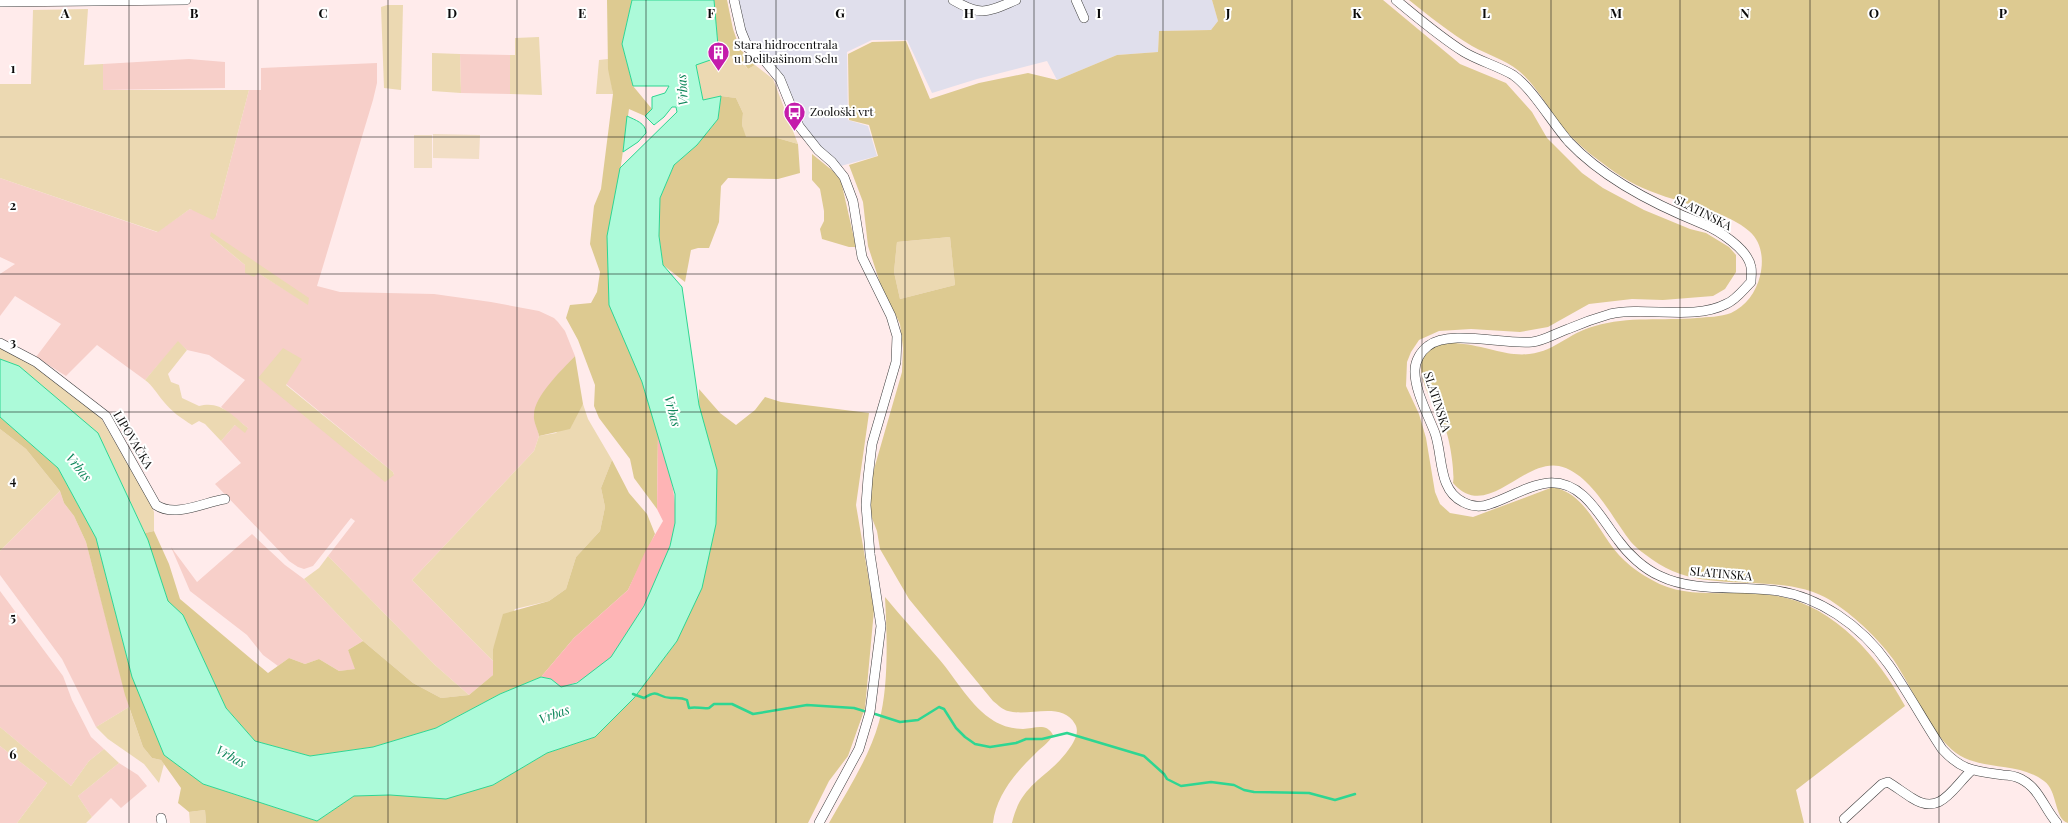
<svg xmlns="http://www.w3.org/2000/svg" width="2068" height="823" viewBox="0 0 2068 823" font-family="'Playfair Display',serif">
<style>
.industrial{fill:#e0dfec}
.farmland{fill:#f7cfc9;fill-rule:evenodd}
.green{fill:#ecd9b2}
.forest{fill:#ddca91;fill-rule:evenodd}
.sand{fill:#feb4b5}
.pitch{fill:#f2dec5}
.water{fill:#acfad9;stroke:#2ed692}
.lines{fill:none;stroke-linecap:round;stroke-linejoin:round}
.stream{stroke:#2ed692;stroke-width:2.5}
.minor-casing{stroke:#3f3f3f;stroke-width:10}
.minor{stroke:#fff;stroke-width:9}
.grid{fill:none;stroke:#0c0c0c;stroke-width:1;stroke-opacity:0.55}
.labels{text-anchor:middle;stroke-width:4;stroke-linejoin:round;paint-order:stroke}
.poi-label{font-size:12px;fill:#0c0c0c;stroke:#fff;text-anchor:start}
.street-label{font-size:12px;fill:#0c0c0c;stroke:#fff}
.water-label{font-size:13px;font-style:italic;fill:#0f875b;stroke:#fff}
.grid-label{font-size:13px;text-anchor:middle;font-weight:bold;fill:#0c0c0c;stroke:#fff;stroke-width:4;stroke-linejoin:round;paint-order:stroke}
</style>
<rect width="100%" height="100%" fill="#ffebeb"/>
<polygon class="industrial" points="735,0 1212,0 1218,21 1211,30 1159,31 1158,52 1117,55 1057,80 1047,61 977,79 932,93 907,40 872,40 847,52 848,120 868,126 877,156 837,167 807,138 788,88 748,48"/>
<g class="farmland">
<polygon points="460,54 510,55 510,94 461,93"/>
<polygon points="189,59 225,62 225,88 103,90 103,64"/>
<path d="M377,63v20l-4,17 -56,186 23,6 94,2 57,8 48,9 15,7 4,4 7,9 10,25 -21,23 -15,21 -5,15 5,21 -5,15 -122,129 81,81v14l-24,20 -34,-30 -107,-109 27,-35 -4,-3 -38,48 -9,3 -6,-2 -9,-6 -74,-77 26,-21 -20,-22 14,-16 13,3 -27,-21 24,-27 -36,-25 -22,-5 -9,-8 -33,38 -48,-35 -31,31 -30,-19 25,-33 -46,-28 -15,20v-42l15,-10 -15,-7v-79l157,54 33,-23 26,7 33,-126h12v-22zM210,236l98,68 -63,-39zM301,359l-15,25 107,88 1,3 -136,-97z"/>
<polygon points="60,491 64,503 74,516 86,542 129,707 96,727 62,659 0,575 0,551"/>
<polygon points="252,534 285,565 304,579 363,641 348,650 356,669 339,671 319,659 305,664 289,658 278,666 263,655 247,635 190,591 171,547 197,582"/>
<polygon points="0,591 63,676 72,700 91,737 104,749 89,761 71,786 0,727"/>
<polygon points="0,746 47,783 17,823 0,823"/>
<polygon points="119,763 138,775 147,786 121,808 111,798 92,817 78,796"/>
</g>
<g class="green">
<polygon points="387,5 403,5 401,90 384,88 381,7"/>
<polygon points="88,9 84,65 103,64 103,90 249,90 216,216 213,220 190,209 158,232 0,178 0,84 31,84 33,10"/>
<polygon points="539,37 542,95 510,94 510,55 515,55 515,38"/>
<polygon points="432,53 460,54 461,93 432,91"/>
<polygon points="736,56 748,69 755,65 773,79 798,144 774,137 745,137 742,125 743,113 736,98 721,96 703,100 696,64 719,57"/>
<polygon points="608,59 613,94 596,94 599,60"/>
<polygon points="211,232 309,298 308,305 258,273 254,277 245,273 245,265 210,236"/>
<polygon points="950,237 955,285 900,299 894,272 897,242"/>
<path d="M178,341l9,9 -19,24 3,8 8,3 3,13 17,8c21,-6 33,9 49,22l-3,5 -10,-8 -14,16 -16,-17 -6,-3 -7,4c-11,-7 -20,-13 -28,-23 -7,-8 -11,-16 -19,-22z"/>
<polygon points="0,347 18,355 55,381 100,416 151,504 154,512 154,531 145,533 98,433 19,366 0,359"/>
<polygon points="283,348 302,359 286,385 393,472 394,475 385,482 258,378"/>
<polygon points="583,404 588,419 612,460 601,488 605,507 600,531 576,557 566,589 549,601 515,609 493,649 493,661 412,580 534,451 539,436 556,433"/>
<polygon points="0,429 26,449 60,491 0,551"/>
<polygon points="328,556 435,665 469,695 441,698 413,683 363,641 304,579 319,568"/>
<polygon points="129,707 143,747 152,758 161,760 164,764 159,783 144,764 108,739 96,727"/>
<polygon points="0,727 71,786 89,761 104,749 119,763 78,796 92,817 86,823 17,823 47,783 0,746"/>
<polygon points="205,810 206,823 190,823 189,812"/>
</g>
<g class="forest">
<polygon points="607,0 632,0 622,44 633,86 652,109 645,116 629,109 619,179 642,382 658,434 657,509 634,478 630,459 599,418 594,406 595,385 578,340 566,318 570,305 591,303 597,292 600,272 590,244 594,206 601,189 613,94 608,69"/>
<path d="M714,0h13l6,29 7,20 15,16 -7,4c-9,-14 -15,-13 -29,-12z"/>
<path d="M1212,0h171l77,64 46,19 26,29 15,26 35,35 21,15 41,22 46,19 16,4 23,14 7,8v17l-11,17 -12,7 -50,4 -31,-1 -43,5 -41,23 -28,5 -49,-3 -32,2 -20,9 -8,12 -4,10 -1,24 13,28 7,24 9,54 5,12 10,9 23,4 80,-30c37,8 46,51 72,74 7,7 18,14 27,19 35,21 81,9 119,15 61,8 106,60 134,111l-109,84 8,33h-792c9,-41 36,-44 57,-74 5,-7 11,-17 6,-25 -13,-23 -46,-7 -67,-13 -5,-1 -10,-6 -15,-10l-84,-102 -29,-50 -3,-18 -7,-18 2,-37 30,-104 1,-24 -3,-24 -20,-41 -12,-37 -5,-44 -14,-37 29,-9 -9,-31 -20,-5 -1,-66 24,-12 34,-1 24,58 49,-16 49,-10 29,7 60,-25 41,-3 1,-21 52,-1 7,-9zM950,237l5,48 -55,14 -6,-27 3,-30z"/>
<path d="M1409,0h659v823c-14,-4 -10,-32 -24,-42 -29,-22 -71,-7 -97,-36 -23,-25 -35,-58 -54,-86 -17,-23 -40,-44 -63,-59 -48,-30 -121,-4 -171,-36 -9,-6 -21,-14 -28,-22 -19,-24 -40,-69 -72,-76 -37,-7 -72,56 -106,17 2,-10 -3,-42 -7,-52 -7,-19 -32,-53 -23,-73 13,-30 67,-6 91,-4 37,4 50,-20 81,-28 33,-10 68,-5 102,-8 10,-1 24,-1 34,-5 15,-7 25,-21 29,-37 4,-16 2,-34 -11,-45 -21,-18 -50,-23 -76,-32 -20,-6 -40,-14 -57,-26 -18,-13 -35,-25 -49,-41 -17,-19 -28,-44 -48,-61 -15,-12 -31,-16 -47,-25 -23,-14 -43,-30 -63,-46z"/>
<polygon points="721,96 736,98 743,113 742,125 746,137 774,137 798,144 800,173 778,179 728,178 721,186 719,222 709,248 698,248 691,250 685,282 663,265 659,236 660,198 674,165 697,145 718,119"/>
<polygon points="812,154 833,171 841,181 856,247 849,247 822,239 820,229 824,221 824,211 820,189 812,180"/>
<path d="M575,356l8,48 -13,25 -31,7c-1,-6 -6,-15 -5,-21 0,-19 28,-45 41,-59z"/>
<polygon points="699,389 720,413 736,425 755,410 765,397 781,402 869,413 856,505 874,610 865,708 848,756 829,781 808,823 206,823 205,810 189,812 178,803 181,788 161,760 152,758 143,747 125,695 86,542 74,516 64,503 60,491 26,449 0,429 0,417 58,468 96,538 132,677 203,784 317,821 354,796 390,795 493,785 547,753 595,737 634,698 677,641 699,405"/>
<polygon points="612,460 629,493 647,514 655,534 628,590 574,638 541,677 500,694 436,728 373,747 310,756 255,741 226,708 183,615 168,601 145,533 154,531 169,564 180,599 268,673 289,658 305,664 319,659 339,671 355,669 348,650 363,641 413,683 441,698 469,695 493,675 493,649 503,614 549,601 566,589 576,557 600,531 605,507 601,488"/>
<path d="M885,597c17,21 36,41 54,62 18,21 31,47 55,62 8,5 19,8 29,8 11,0 23,-7 30,6 -4,8 -13,13 -19,20 -19,18 -38,41 -41,68h-164c18,-32 40,-65 50,-101 10,-36 8,-88 6,-125z"/>
</g>
<path class="sand" d="M658,434c8,29 20,59 17,89 -5,39 -39,102 -63,133 -13,16 -32,27 -51,31l-10,-8 -10,-2 33,-39 54,-48 18,-40 17,-29 -6,-12z"/>
<g class="pitch">
<polygon points="433,134 480,135 479,159 433,158"/>
<rect x="414" y="135" width="18" height="33"/>
</g>
<g class="water">
<polygon points="632,0 714,0 719,57 696,65 703,100 721,96 718,119 697,145 674,165 660,198 659,236 663,265 682,287 699,405 717,470 716,524 702,588 677,641 634,698 595,737 547,753 493,785 446,799 390,795 354,796 317,821 203,784 164,755 132,677 96,538 58,468 0,417 0,359 19,366 98,433 148,540 168,601 183,615 226,708 255,741 310,756 373,747 436,728 500,694 541,677 551,679 561,687 577,683 611,657 644,606 670,546 675,523 675,494 642,382 609,305 607,236 620,168 677,112 676,107 672,107 664,117 654,125 645,116 652,109 652,97 665,93 669,86 633,86 622,44"/>
<path d="M627,116c8,4 19,7 19,17l-8,9 -15,10z"/>
</g>
<g class="lines">
<g class="stream">
<path d="M633,694l11,4c16,-10 13,0 27,0 6,0 10,-1 16,2l2,8c7,-2 12,1 20,0l5,-4h18l21,10 54,-9 47,3 13,4"/>
<polyline points="872,713 900,722 918,720 939,707 944,709 956,728 965,737 975,744 990,747 1016,743 1026,739 1042,739 1067,733 1144,756 1164,774 1167,779 1181,786 1211,782 1234,785 1244,790 1254,792 1309,793 1335,800 1355,794"/>
</g>
<defs>
<g id="minor">
<polyline points="734,0 741,31 748,48 765,61 780,79 799,126 818,150 832,162 844,177 853,201 862,257 891,316 897,336 896,362 872,444 868,478 866,505 870,554 881,626 870,712 859,749 819,823"/>
<path d="M953,0c29,17 34,12 63,0"/>
<polyline points="1076,0 1084,18"/>
<path d="M1396,0c22,18 44,37 68,52 15,9 34,14 49,23 20,14 39,48 56,67 34,36 89,64 134,82 15,6 45,25 48,43 1,5 0,10 0,15 -8,8 -15,18 -25,22 -33,17 -80,2 -116,10 -14,4 -28,9 -42,15 -12,4 -24,12 -36,13 -28,3 -82,-13 -104,4 -7,5 -13,15 -13,24 -1,19 13,45 20,63 8,23 3,57 28,69 9,5 19,5 27,2 19,-6 38,-19 58,-21 35,-3 52,34 70,57 10,14 26,29 42,36 33,16 74,10 110,14 47,4 92,36 119,75 19,27 35,57 53,84 20,22 33,22 61,26 5,0 12,1 18,4 18,9 23,29 36,44"/>
<polyline points="0,2 186,0"/>
<path d="M0,343l36,19 70,54 50,89c19,13 49,-3 69,-6"/>
<polyline points="161,818 162,823"/>
<path d="M1844,819l38,-35 6,-2c8,5 16,11 24,16 29,19 41,-11 60,-28"/>
</g>
</defs>
<use href="#minor" class="minor-casing"/>
<use href="#minor" class="minor"/>
</g>
<path class="grid" d="M129,0v823M258,0v823M388,0v823M517,0v823M646,0v823M776,0v823M905,0v823M1034,0v823M1163,0v823M1292,0v823M1422,0v823M1551,0v823M1680,0v823M1810,0v823M1939,0v823M0,137h2068M0,274h2068M0,412h2068M0,549h2068M0,686h2068"/>
<defs>
<symbol id="building-pin" viewBox="-11 -11 22 30"><path d="M0 17L-7.5 6A9.5 9.5 0 1 1 7.5 6Z" fill="#c41cab" stroke="#fff"/><path d="M-4-6H4V6H1V3H-1V6H-4ZM-2.5-4.3h1.7v1.8h-1.7ZM.8-4.3h1.7v1.8H.8ZM-2.5-1h1.7V.8h-1.7ZM.8-1h1.7V.8H.8Z" fill="#fff"/></symbol>
<symbol id="bus-pin" viewBox="-11 -11 22 30"><path d="M0 17L-7.5 6A9.5 9.5 0 1 1 7.5 6Z" fill="#c41cab" stroke="#fff"/><path d="M-5-6H5V4H4V6H2V4H-2V6H-4V4H-5ZM-3.5-4V0h7V-4ZM-3.5 1.2v1.5H-2V1.2ZM2 1.2v1.5H3.5V1.2Z" fill="#fff"/></symbol>
</defs>
<g fill-rule="evenodd">
<use href="#building-pin" x="706" y="40" width="25" height="34"/>
<use href="#bus-pin" x="782" y="100" width="25" height="34"/>
</g>
<g class="labels">
<g class="poi-label">
<text x="734" y="49">Stara hidrocentrala<tspan x="734" dy="14">u Delibašinom Selu</tspan></text>
<text x="810" y="116">Zoološki vrt</text>
</g>
<g class="street-label">
<text transform="translate(1703 213) rotate(27)" y="4">SLATINSKA</text>
<text transform="translate(1437 402) rotate(72)" y="4">SLATINSKA</text>
<text transform="translate(133 440) rotate(59)" y="4">LIPOVAČKA</text>
<text transform="translate(1721 574) rotate(5)" y="4">SLATINSKA</text>
</g>
<g class="water-label">
<text transform="translate(682 90) rotate(-94)" y="5">Vrbas</text>
<text transform="translate(673 411) rotate(75)" y="5">Vrbas</text>
<text transform="translate(79 467) rotate(50)" y="5">Vrbas</text>
<text transform="translate(554 714) rotate(-20)" y="5">Vrbas</text>
<text transform="translate(231 756) rotate(29)" y="5">Vrbas</text>
</g>
</g>
<g class="grid-label">
<text x="65" y="18">A</text>
<text x="194" y="18">B</text>
<text x="323" y="18">C</text>
<text x="452" y="18">D</text>
<text x="582" y="18">E</text>
<text x="711" y="18">F</text>
<text x="840" y="18">G</text>
<text x="969" y="18">H</text>
<text x="1099" y="18">I</text>
<text x="1228" y="18">J</text>
<text x="1357" y="18">K</text>
<text x="1486" y="18">L</text>
<text x="1616" y="18">M</text>
<text x="1745" y="18">N</text>
<text x="1874" y="18">O</text>
<text x="2003" y="18">P</text>
<text x="13" y="73">1</text>
<text x="13" y="210">2</text>
<text x="13" y="347">3</text>
<text x="13" y="485">4</text>
<text x="13" y="622">5</text>
<text x="13" y="759">6</text>
</g>
</svg>
